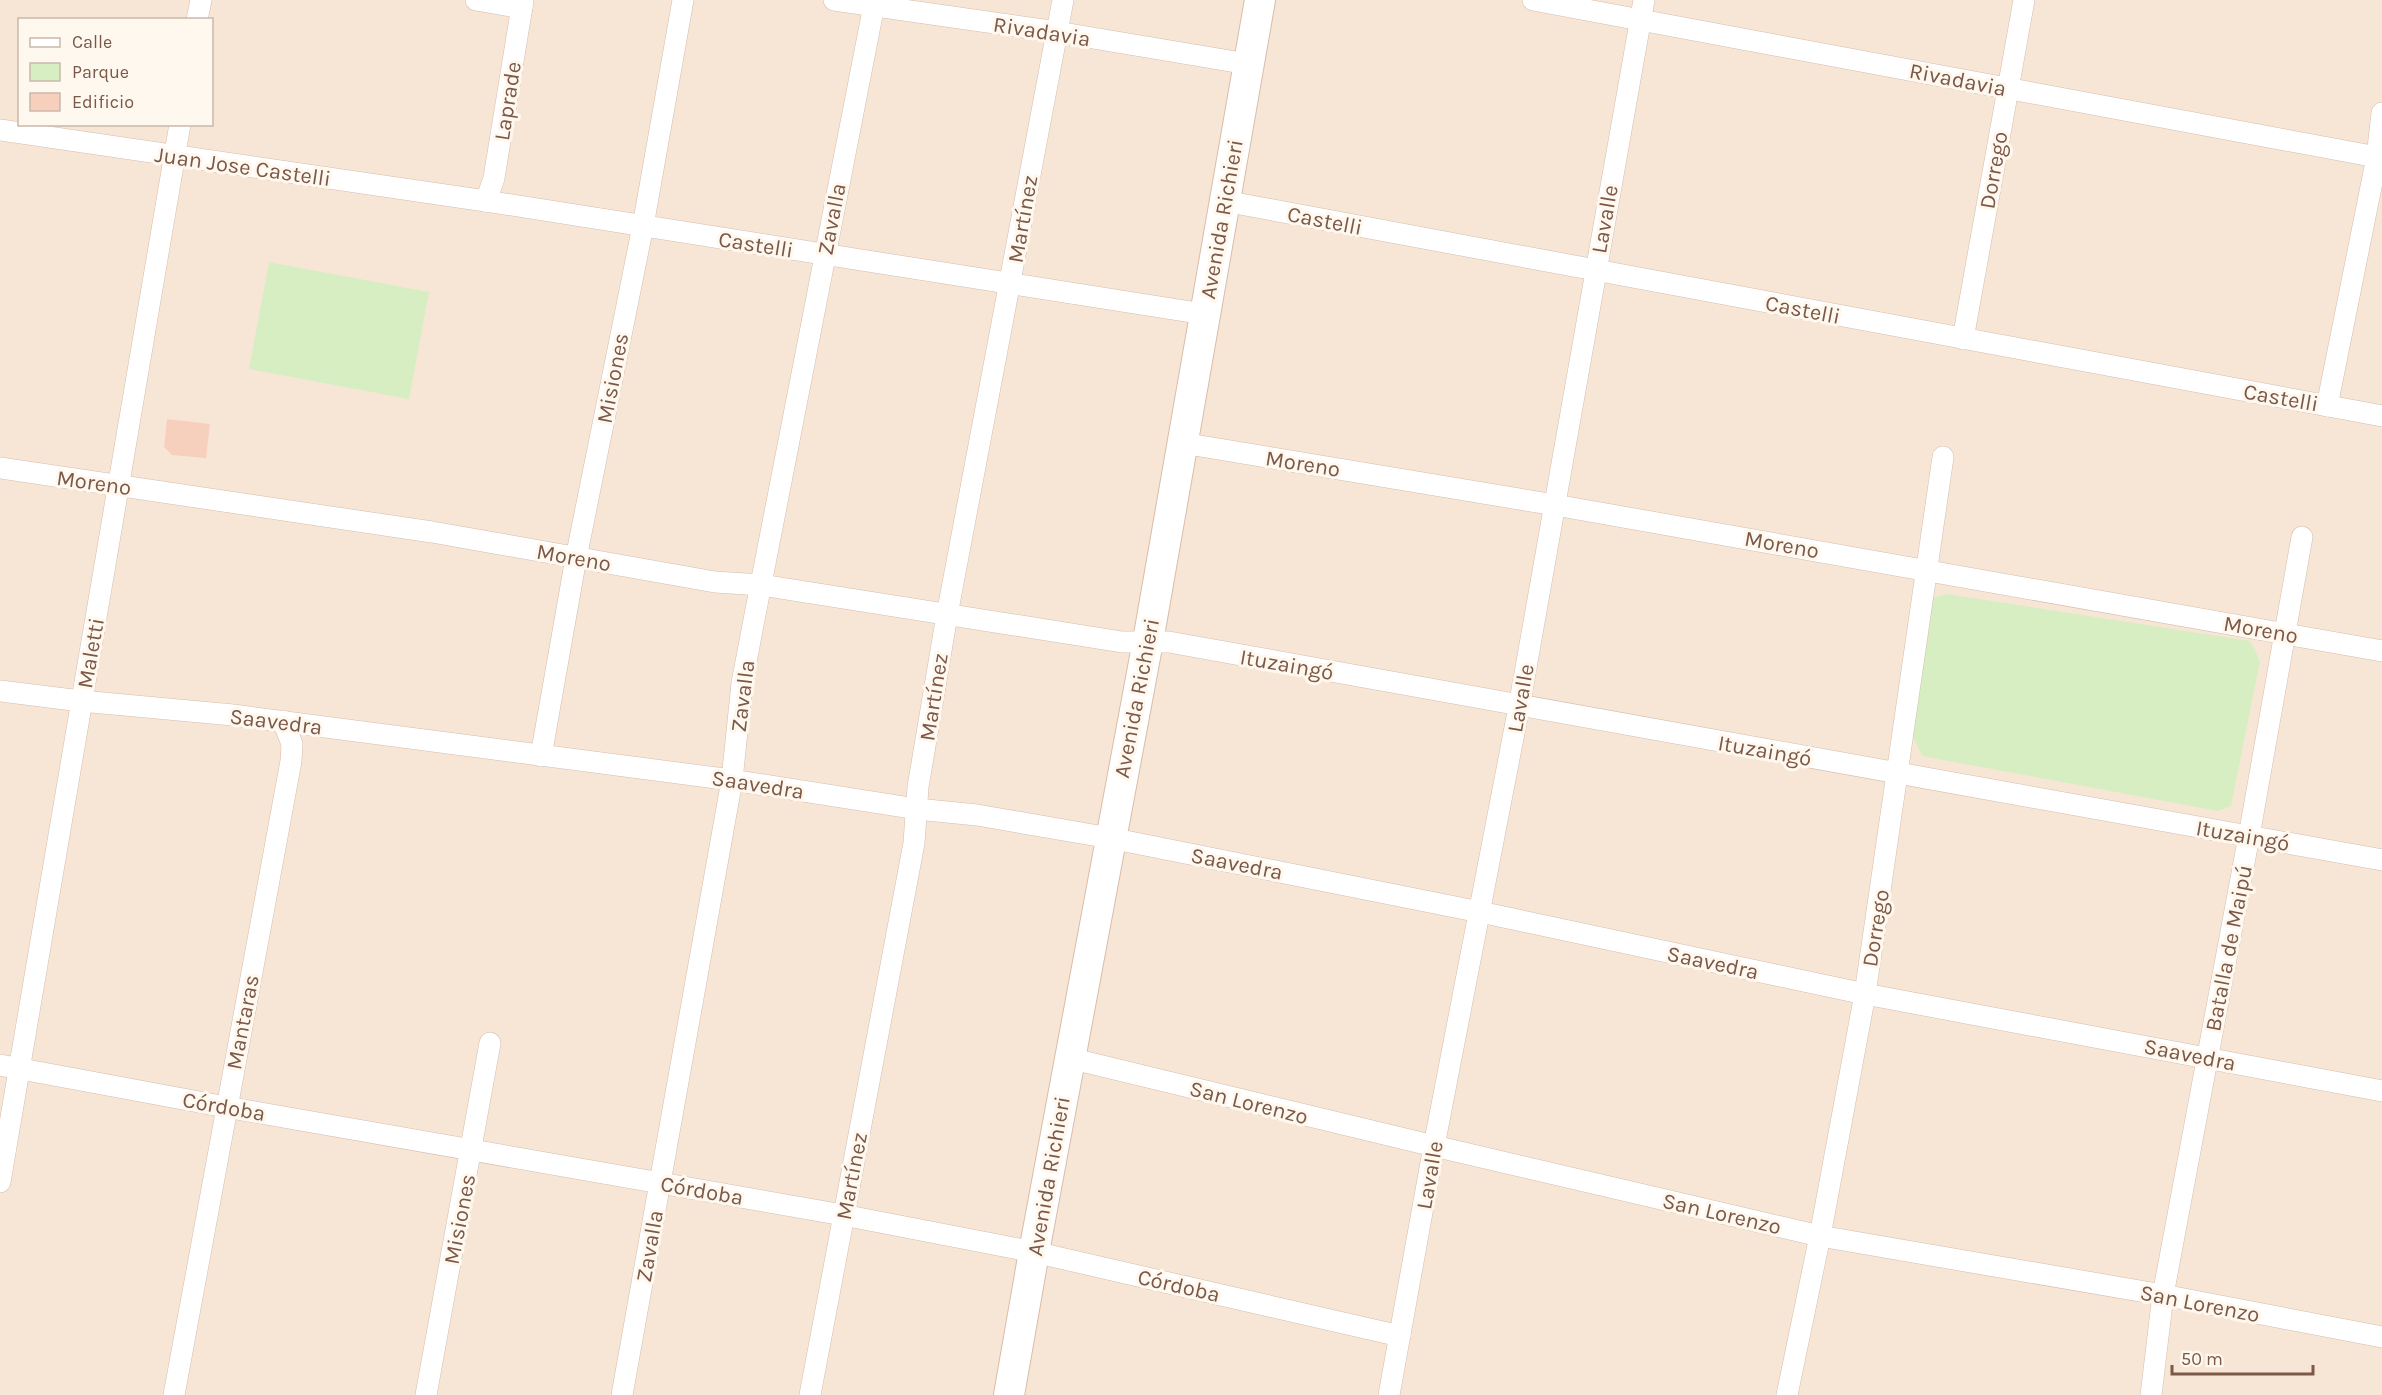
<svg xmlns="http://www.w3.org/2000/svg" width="2382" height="1395" viewBox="0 0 2382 1395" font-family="Karla,sans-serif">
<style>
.residential{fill:#f7e6d5;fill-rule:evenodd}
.green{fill:#d7eec3}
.building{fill:#f6d0bc}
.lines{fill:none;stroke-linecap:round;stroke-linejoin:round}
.street-casing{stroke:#d4bdae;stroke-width:22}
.secondary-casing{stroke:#d8bdaa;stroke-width:32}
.street{stroke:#fff;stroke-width:21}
.secondary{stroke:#fff;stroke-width:30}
.labels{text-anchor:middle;stroke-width:6;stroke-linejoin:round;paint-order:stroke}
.street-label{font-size:22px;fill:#7b5848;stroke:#fff8ef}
</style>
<rect width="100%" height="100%" fill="#fef4e7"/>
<path class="residential" d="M0,0h2382v1395h-2382zM20,20h192v104h-192z"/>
<g class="green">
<polygon points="269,262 429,292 409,399 249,369"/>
<polygon points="1947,594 2250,641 2260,661 2231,806 2218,811 1922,756 1911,733 1931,598"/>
</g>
<polygon class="building" points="167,419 210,424 206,458 172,455 164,447"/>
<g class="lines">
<defs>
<g id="street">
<polyline points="476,0 522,8"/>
<polyline points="834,0 1057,32 1248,64"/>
<polyline points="1533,0 2382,158"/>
<polyline points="197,20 201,0"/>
<polyline points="0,130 486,201 1204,314"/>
<polyline points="486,201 494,178 523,0"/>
<polyline points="1224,201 2382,416"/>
<polyline points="1963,339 2024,0"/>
<polyline points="2327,406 2377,157 2382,113"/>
<polyline points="1182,443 1555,505 2382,651"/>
<polyline points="0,468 432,532 715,582 762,585 1122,642 1169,642 2382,860"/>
<polyline points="0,691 81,701 233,715 732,780 917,809 977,815 1110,838 1480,912 1865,994 2382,1091"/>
<polyline points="541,756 576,558 643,226 683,0"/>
<polyline points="1069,1058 1434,1146 1820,1236 2163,1295 2382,1337"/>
<polyline points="0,1065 226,1107 843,1215 1034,1252 1400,1336"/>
<polyline points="0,1182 180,124"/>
<polyline points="174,1395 291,761 292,744 283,721"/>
<polyline points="426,1395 490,1043"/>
<polyline points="622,1395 732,780 742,683 753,625 875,0"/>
<polyline points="810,1395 914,843 918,787 947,615 1063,0"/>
<polyline points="1389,1395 1434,1146 1519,707 1644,0"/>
<polyline points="1787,1395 1820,1236 1865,994 1943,457"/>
<polyline points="2151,1395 2163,1295 2249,836 2302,537"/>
</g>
<polyline id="secondary" points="1009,1395 1034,1252 1148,641 1260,0"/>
</defs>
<use href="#street" class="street-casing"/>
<use href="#secondary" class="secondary-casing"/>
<use href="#street" class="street"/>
<use href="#secondary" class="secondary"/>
</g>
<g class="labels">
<g class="street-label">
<text transform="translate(1042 31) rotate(9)" y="8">Rivadavia</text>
<text transform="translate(1958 79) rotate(11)" y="8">Rivadavia</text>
<text transform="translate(507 101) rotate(-81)" y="8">Laprade</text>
<text transform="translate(243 166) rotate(8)" y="8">Juan Jose Castelli</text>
<text transform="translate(1993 170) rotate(-80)" y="8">Dorrego</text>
<text transform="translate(831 219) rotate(-79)" y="8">Zavalla</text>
<text transform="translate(1022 219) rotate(-80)" y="8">Martínez</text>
<text transform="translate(1221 219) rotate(-80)" y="8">Avenida Richieri</text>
<text transform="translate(1604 219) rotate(-80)" y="8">Lavalle</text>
<text transform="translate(1325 220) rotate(11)" y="8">Castelli</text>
<text transform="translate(756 244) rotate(9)" y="8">Castelli</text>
<text transform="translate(1803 309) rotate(11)" y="8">Castelli</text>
<text transform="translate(612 378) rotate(-79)" y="8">Misiones</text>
<text transform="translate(2281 397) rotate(10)" y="8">Castelli</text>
<text transform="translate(1303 463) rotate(9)" y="8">Moreno</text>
<text transform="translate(94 482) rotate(8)" y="8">Moreno</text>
<text transform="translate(1782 544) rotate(10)" y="8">Moreno</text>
<text transform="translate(574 557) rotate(10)" y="8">Moreno</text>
<text transform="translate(2261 629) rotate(10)" y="8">Moreno</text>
<text transform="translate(90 653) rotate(-80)" y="8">Maletti</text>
<text transform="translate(1287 664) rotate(10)" y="8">Ituzaingó</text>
<text transform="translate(742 696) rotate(-83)" y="8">Zavalla</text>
<text transform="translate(933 697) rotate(-81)" y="8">Martínez</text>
<text transform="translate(1136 698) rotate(-79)" y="8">Avenida Richieri</text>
<text transform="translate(1520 698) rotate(-80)" y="8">Lavalle</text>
<text transform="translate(276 721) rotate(7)" y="8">Saavedra</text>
<text transform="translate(1765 750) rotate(10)" y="8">Ituzaingó</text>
<text transform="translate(758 784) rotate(9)" y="8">Saavedra</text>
<text transform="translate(2243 835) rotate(10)" y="8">Ituzaingó</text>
<text transform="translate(1237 863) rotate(11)" y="8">Saavedra</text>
<text transform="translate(1875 928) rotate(-81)" y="8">Dorrego</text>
<text transform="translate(2228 948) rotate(-79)" y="8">Batalla de Maipú</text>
<text transform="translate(1713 962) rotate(12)" y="8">Saavedra</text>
<text transform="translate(242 1022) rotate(-79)" y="8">Mantaras</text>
<text transform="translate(2190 1054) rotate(11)" y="8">Saavedra</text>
<text transform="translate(1249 1102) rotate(14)" y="8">San Lorenzo</text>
<text transform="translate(224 1106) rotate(10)" y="8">Córdoba</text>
<text transform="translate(1429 1175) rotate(-80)" y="8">Lavalle</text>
<text transform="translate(851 1176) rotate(-79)" y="8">Martínez</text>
<text transform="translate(1048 1176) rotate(-80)" y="8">Avenida Richieri</text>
<text transform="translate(702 1190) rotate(10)" y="8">Córdoba</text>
<text transform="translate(1722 1213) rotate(13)" y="8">San Lorenzo</text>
<text transform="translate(459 1219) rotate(-79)" y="8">Misiones</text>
<text transform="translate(649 1246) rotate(-80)" y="8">Zavalla</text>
<text transform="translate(1179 1285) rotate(13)" y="8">Córdoba</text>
<text transform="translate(2200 1303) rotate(11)" y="8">San Lorenzo</text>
</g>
</g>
<rect x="18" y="18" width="195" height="108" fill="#fff8ef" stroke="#cab8ac" stroke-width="1.5"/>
<rect x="30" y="38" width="30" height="9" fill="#ffffff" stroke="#cab8ac" stroke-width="1.5"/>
<text x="72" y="48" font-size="18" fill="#7b5848">Calle</text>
<rect x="30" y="63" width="30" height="18" fill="#d7eec3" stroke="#cab8ac" stroke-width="1.5"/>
<text x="72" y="78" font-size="18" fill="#7b5848">Parque</text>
<rect x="30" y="93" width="30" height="18" fill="#f6d0bc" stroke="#cab8ac" stroke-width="1.5"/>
<text x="72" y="108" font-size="18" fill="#7b5848">Edificio</text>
<path d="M2172 1365v9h141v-9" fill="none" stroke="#7b5848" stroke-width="3"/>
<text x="2181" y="1365" font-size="18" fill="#7b5848" stroke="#fff8ef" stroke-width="4.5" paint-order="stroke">50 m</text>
</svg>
